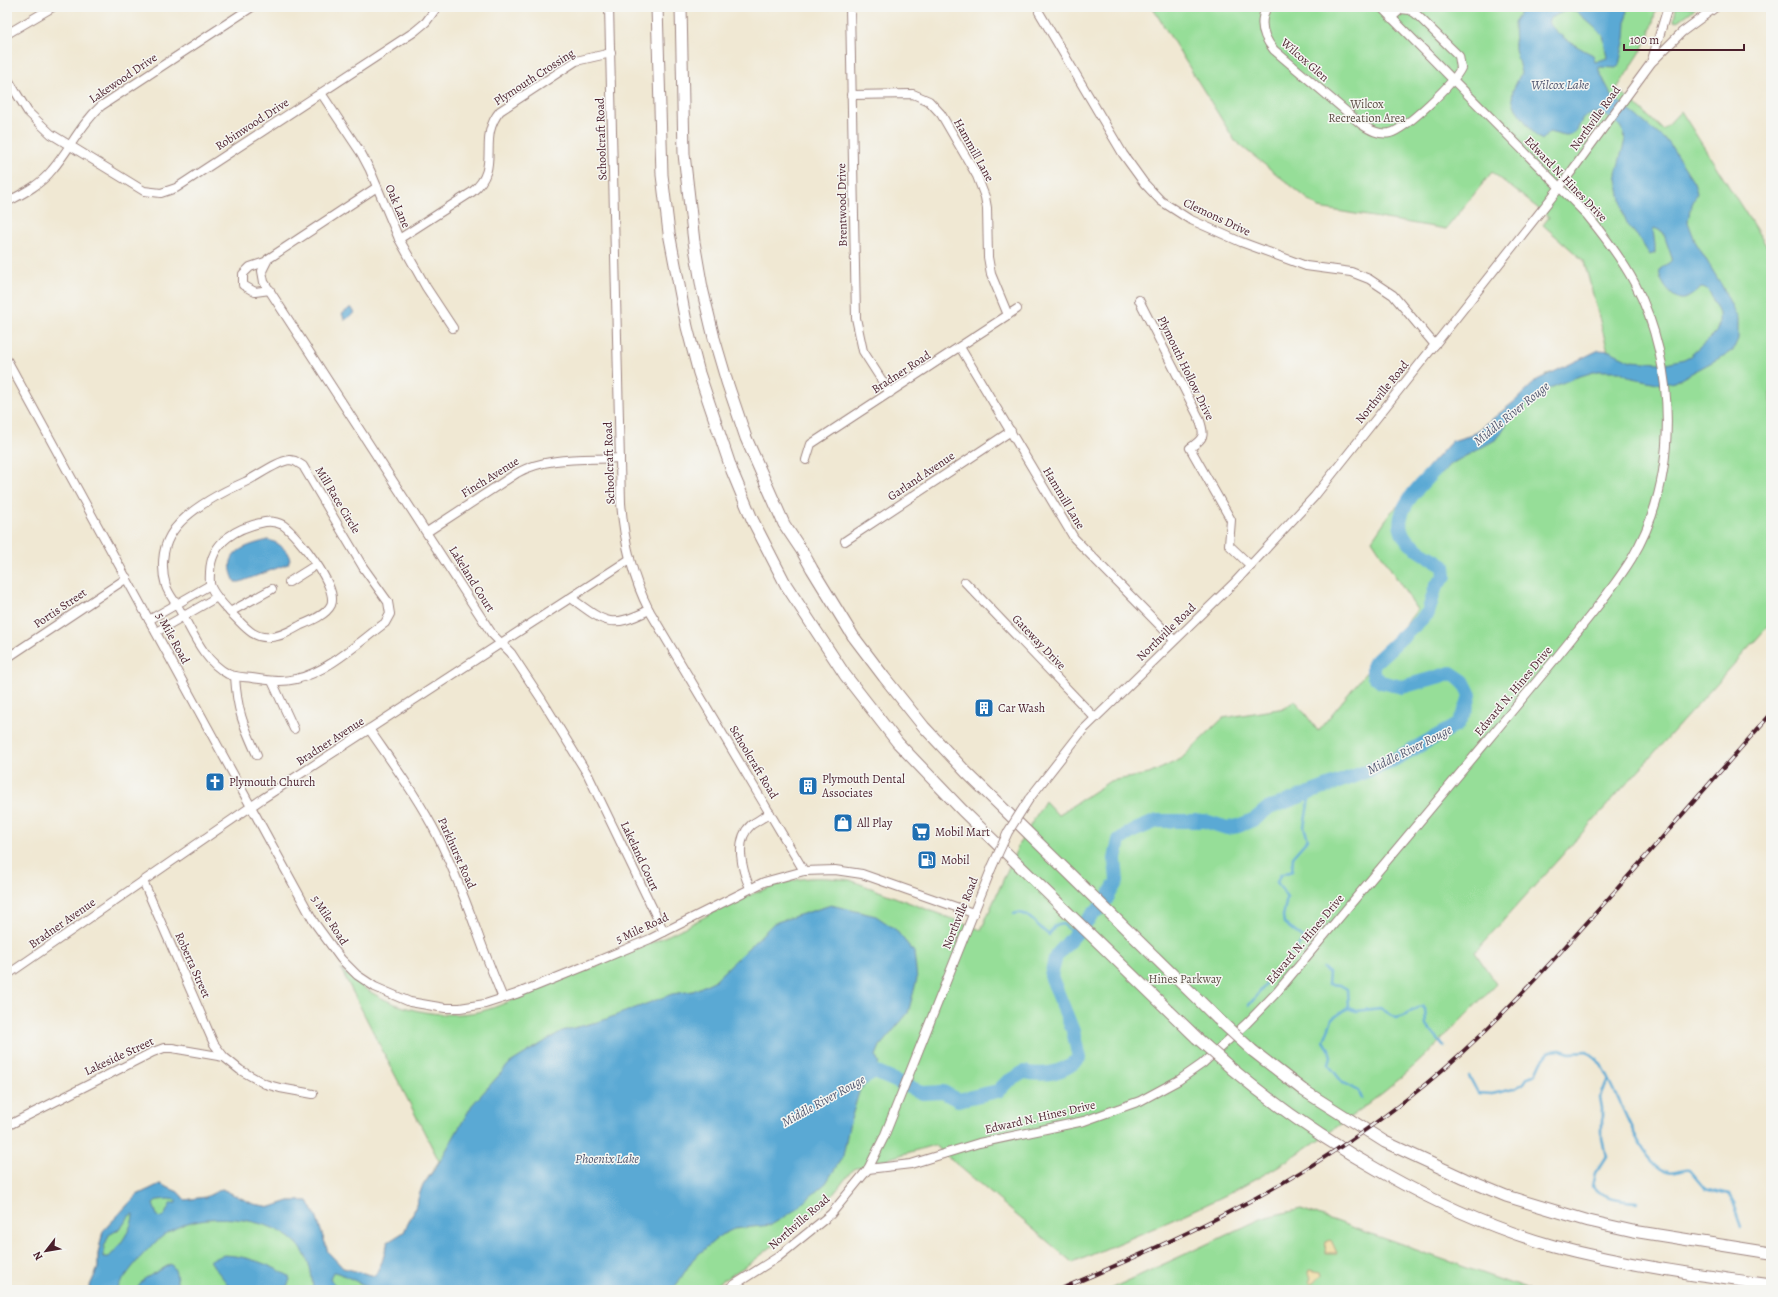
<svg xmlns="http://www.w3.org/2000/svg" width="1778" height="1297" viewBox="0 0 1778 1297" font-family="Alegreya,serif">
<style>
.green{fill:#96de98;stroke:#707e62}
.sand{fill:#eeda9e;stroke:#9c7c64}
.water{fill:#5aa9d4;stroke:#526480;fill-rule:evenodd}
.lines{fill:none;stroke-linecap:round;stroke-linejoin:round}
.stream{stroke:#5aa9d4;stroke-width:2.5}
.river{stroke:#5aa9d4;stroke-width:14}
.minor-casing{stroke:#9d847f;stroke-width:10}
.highway-casing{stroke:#9d847f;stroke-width:13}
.minor{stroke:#fff;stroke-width:8}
.highway{stroke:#fff;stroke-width:11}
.rail-casing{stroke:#4a1f2b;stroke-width:4}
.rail{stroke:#f6f6f2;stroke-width:2.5;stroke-dasharray:8;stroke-linecap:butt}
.minor-bridge-casing{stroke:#9d847f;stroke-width:10;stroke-linecap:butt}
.highway-bridge-casing{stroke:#9d847f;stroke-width:13;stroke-linecap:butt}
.minor-bridge{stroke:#fff;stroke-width:8}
.highway-bridge{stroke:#fff;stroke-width:11}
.labels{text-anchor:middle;stroke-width:3;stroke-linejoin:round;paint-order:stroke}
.street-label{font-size:12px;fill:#4a1f2b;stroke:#f6f6f2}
.park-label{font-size:12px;fill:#5d4f46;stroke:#f6f6f2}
.poi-label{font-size:12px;fill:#4a1f2b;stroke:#f6f6f2;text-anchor:start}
.water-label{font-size:13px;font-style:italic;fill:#50566f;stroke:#f6f6f2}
</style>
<rect width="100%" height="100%" fill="#f6f6f2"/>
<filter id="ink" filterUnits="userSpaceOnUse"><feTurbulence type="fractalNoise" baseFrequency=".025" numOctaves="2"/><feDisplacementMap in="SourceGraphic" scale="8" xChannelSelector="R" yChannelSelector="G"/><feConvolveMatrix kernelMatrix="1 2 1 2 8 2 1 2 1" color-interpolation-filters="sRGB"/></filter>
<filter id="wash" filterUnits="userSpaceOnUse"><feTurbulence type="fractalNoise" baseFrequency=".012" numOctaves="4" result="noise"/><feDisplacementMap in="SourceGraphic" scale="16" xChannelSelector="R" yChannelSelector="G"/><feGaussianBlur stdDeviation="0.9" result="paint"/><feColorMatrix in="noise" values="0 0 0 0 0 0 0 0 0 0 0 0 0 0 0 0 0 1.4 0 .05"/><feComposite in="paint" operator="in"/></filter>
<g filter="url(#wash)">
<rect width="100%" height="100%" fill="#f0e8d3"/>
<g class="green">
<path d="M1152,7h497l7,2 -4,18 -12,26 -24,37 18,13 29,27 18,-19 90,142v370l-296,329 21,32c-41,42 -81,86 -128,120 -44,33 -90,65 -140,90 -50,25 -103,46 -155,69l-139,-118 -81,24 -28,36 -73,57 -38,24 2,4h-628l10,-22v-14l5,-23 34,-36 23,-11 18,8 7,8 21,-3 16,-8 31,15 18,3 18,-6h19l8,15 12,36 15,16 32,8 7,-14 6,-20 16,-10 10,-21 8,-24 17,-26 -98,-192c36,36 90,53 141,42 8,-2 16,-5 23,-8 49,-20 98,-39 146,-60 48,-20 93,-52 145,-63 17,-4 36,-2 54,0l131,50 38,-86 26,-43 13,14 52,-34 39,-7 32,-15 42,-41 62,-10 10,-8 23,31 99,-121 -45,-70 19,-28 156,-138 62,-19 -25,-94 -41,-36 6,-8 -57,-45 -46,57 -127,-21 -84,-67z"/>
<polygon points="1676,7 1697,7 1677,22 1674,21"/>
<polygon points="1301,1209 1529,1290 1108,1290 1263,1218"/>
</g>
<g class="sand">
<polygon points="1331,1240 1337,1253 1325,1253 1326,1242"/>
<polygon points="1310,1270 1321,1272 1322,1276 1311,1283 1309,1281 1311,1278 1309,1273"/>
</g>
<g class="water">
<path d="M1524,7h103l-2,31 -6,27 -3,3 -17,-1v4l13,25 57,47 25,39 3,11 -7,16 -2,13 7,19 27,45 16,33v20l-5,11 -6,4 -52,28 -13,2 -30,-6 -13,-7h-22l-23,7 -24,10 -16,10 -24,21 -13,20 -48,26 -8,9 -15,5 2,-12 24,-26 20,-6 43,-34 22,-21 62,-30 11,1 21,10 29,2h6l18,-4 6,-3 18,-16 8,-8 3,-8v-10l-9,-21 -3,-4 -6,-1c-6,4 -11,10 -18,11 -10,2 -26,-20 -23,-29 2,-6 11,-5 12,-12l-9,-26 -9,-4 -1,2 2,15v8l-5,2 -12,-18 -10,-12 -4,-9 -8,-42 9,-34 -1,-7 -5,-8 -14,-10 -5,-2h-6l-11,5 -6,12 -8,6h-4l-16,-4 -7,8 -7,-5 -19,-26 -4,-10 1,-9 8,-17 -6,-24 -1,-27zM1567,10l9,1 27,24 4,23 -12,4 -2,-7c-17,-9 -33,-17 -45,-33l2,-4z"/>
<polygon points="351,307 355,313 345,320 342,314"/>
<path d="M268,540c10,2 19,9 22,19l-2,5 -48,18h-5c-15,-30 10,-36 33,-42z"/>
<path d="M831,905l45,11 19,13 19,23 3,27 -9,34 -28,33 -4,10 3,7 -8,17 -11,9 -11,37 -6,30 -17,27 -35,30 -20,12 -37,4 -13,6 -28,24 -16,25 -6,6h-301l-2,-3 -29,-14 -6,-1 -3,6 7,12h-24c-1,-16 -3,-29 -13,-43 -23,-29 -89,-36 -120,-21 -27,12 -48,40 -64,64h-28l10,-22v-14l5,-23 34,-36 23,-11 18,8 7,8 21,-3 16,-8 31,15 18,3 18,-6h19l8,15 12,36 15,16 32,8 7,-14 6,-20 16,-10 10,-21 8,-24 18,-26 32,-56 38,-42 52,-32 39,-10 71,-27 21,-3 21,-10 60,-58zM168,1199l8,1v3h-5l-7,13 -6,2 -5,-14 5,-4zM133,1214c0,14 -14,33 -24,43h-5v-10l5,-12 12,-7 8,-12z"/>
<path d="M224,1255c23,1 45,9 65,21l1,4 -5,10h-76h21c-3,-10 -15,-19 -20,-30z"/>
<path d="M171,1264c7,8 6,16 6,26h-41l8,-11z"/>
</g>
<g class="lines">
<g class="stream">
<path d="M1014,914c12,-6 26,15 35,21l6,-9 8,-2 12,11"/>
<polyline points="1292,953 1304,939 1284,923 1283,916 1287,898 1277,882 1280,875 1292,871 1293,856 1308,839 1304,827 1310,793"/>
<polyline points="1323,968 1329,973 1328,984 1340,985 1347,989 1348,1008"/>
<polyline points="1249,1005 1286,960"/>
<path d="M1348,1008l8,3 24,-3 16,10c12,-1 17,-10 26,-12l3,3 1,16 18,22"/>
<polyline points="1348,1008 1332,1019 1324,1041 1329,1049 1331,1056 1329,1064 1331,1068 1343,1083 1359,1091 1362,1098"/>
<path d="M1469,1076l9,17 14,1 22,-5 10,-6 4,-6 8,-3 6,-13 8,-10 10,-1 10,3 17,-1c4,3 9,6 12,10 20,26 38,101 69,110 8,3 13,-4 21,-2l16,19 24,6 5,8 8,23"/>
<path d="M1609,1081l-7,9 -2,7 2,11v30l4,19 -10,16 -3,13c8,14 31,15 45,16"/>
</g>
<path class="river" d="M858,1081l17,-9 48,21 20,-1 15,8 40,-9 9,-9 17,-10c20,4 40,1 55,-14l-6,-27 -22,-55 5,-20 38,-43 9,-8 14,-24 -2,-22 4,-19 14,-9 24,-10h48l22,7 11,-2 17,-7 12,-10 119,-45 71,-39 9,-16 4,-14 -7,-14 -12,-8 -49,14 -21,-5 -8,-7v-11l55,-51 8,-27 9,-10 -1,-10c-9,-7 -19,-11 -28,-18 -38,-25 2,-61 23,-82"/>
</g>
</g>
<g filter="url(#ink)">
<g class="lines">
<defs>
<g id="minor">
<path d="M609,7l12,496c3,37 11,74 28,107l155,261"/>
<polyline points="850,7 856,318 863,351 890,393"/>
<path d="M1267,7c-9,16 -4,30 7,43l87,74c9,6 18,11 29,9 16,-4 64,-50 71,-65l-2,-12 -44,-43 -5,-3 -9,-1 -10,9"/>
<polyline points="1039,12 1123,154 1144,183 1161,201 1189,219 1241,242 1306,266 1351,272 1369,279 1393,295 1435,345"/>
<polyline points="7,34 53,7"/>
<polyline points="1653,61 1682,32 1716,7"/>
<polyline points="7,78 28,112 51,134 144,191 161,193 176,188 414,32 426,22 437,7"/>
<polyline points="321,93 361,153 370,170 399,239 426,287 453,328"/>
<polyline points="851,95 913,94 929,101 941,114 977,176 985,197 987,208 988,257 991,274 1008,315"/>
<polyline points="377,187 268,259 262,271 264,282 492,634 511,653 542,700 588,775 664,932"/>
<path d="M7,202c17,-9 33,-17 45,-32 18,-21 28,-45 49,-64l151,-99"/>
<path d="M399,239l73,-47c31,-25 4,-52 28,-81l76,-50 35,-8"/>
<polyline points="265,262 250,267 243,274 243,285 255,292 270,290"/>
<path d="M1139,300l60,118c6,17 6,20 -9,30l41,72 -2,25 22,21"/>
<polyline points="960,347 1074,538 1174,640"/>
<polyline points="7,360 314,922 341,959 357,975 375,987 410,1002 445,1008 460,1008 485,1004 516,994 583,967 650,939 764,882 804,871 835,870 862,874 973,913"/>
<path d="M290,460l5,1 8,5 60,101 25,35 2,12 -5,9c-26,19 -57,49 -89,56 -17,4 -28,1 -44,-1 -8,-1 -17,-1 -24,-4 -26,-14 -36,-44 -50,-67 -4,-7 -10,-14 -12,-21 -5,-16 -4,-36 4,-50 13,-24 50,-43 75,-54 13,-6 32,-21 45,-22z"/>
<polyline points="806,460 811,444 1017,309"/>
<path d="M265,522c6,-1 12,0 18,3 15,11 56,62 48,80 -5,10 -20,16 -30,20 -9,5 -20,12 -31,12 -16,2 -25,-10 -35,-20 -9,-9 -19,-19 -24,-30 -2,-4 -1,-11 -1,-15 1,-31 28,-45 55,-50z"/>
<path d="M427,532l90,-59c30,-17 69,-13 103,-15"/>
<polyline points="845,541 1011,431"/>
<polyline points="289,582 316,565"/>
<polyline points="965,582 1095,718"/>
<path d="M571,598c33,24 39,32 78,12"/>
<polyline points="230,612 272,589"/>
<polyline points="149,620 210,585"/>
<polyline points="156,632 217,597"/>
<polyline points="7,658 127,578"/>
<path d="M235,676c2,35 8,48 22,79"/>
<polyline points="272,681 294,729"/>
<path d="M369,729c24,35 50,70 69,108 26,52 42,108 65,161"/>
<polyline points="1029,799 1083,730 1235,582 1314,497 1560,187 1651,63 1668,7"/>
<polyline points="143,881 214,1044 224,1057"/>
<path d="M750,888c-8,-18 -16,-48 1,-63 6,-4 13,-8 19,-12"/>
<polyline points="7,975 262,799 630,559"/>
<polyline points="7,1126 153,1052 164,1048 172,1048 224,1057 240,1070 265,1084 280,1088 313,1094"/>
<path d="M868,1169l43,-5 68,-21 105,-22 56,-20 39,-21 23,-16 45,-41 30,-31c70,-84 140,-168 210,-251 29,-35 58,-69 86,-104 21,-26 42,-51 59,-79 47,-79 45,-193 3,-274 -13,-25 -30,-47 -48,-69l-206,-208"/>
<polyline points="726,1290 778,1257 831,1214 868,1169 884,1137 992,867"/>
</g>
<g id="highway">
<polyline points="657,7 662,175 669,233 687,327 699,373 732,471 752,519 786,585 845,675 898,743 962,810 1197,1038"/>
<polyline points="681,7 684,154 694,242 702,288 714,338 727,382 746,438 784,524 802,551 812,569 853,636 884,677 924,727 966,772 1218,1019"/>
<polyline points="1253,1051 1303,1090 1385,1142 1465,1179 1506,1196 1589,1221 1633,1231 1771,1253"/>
<path d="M1232,1069c88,74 211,146 322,177 71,19 144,29 217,39"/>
</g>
</defs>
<use href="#minor" class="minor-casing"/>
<use href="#highway" class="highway-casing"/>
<use href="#minor" class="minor"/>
<use href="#highway" class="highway"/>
<defs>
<path id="rail" d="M1058,1290c121,-50 236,-104 340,-184 73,-55 133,-121 194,-189 60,-67 119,-136 179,-203"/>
</defs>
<use href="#rail" class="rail-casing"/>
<use href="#rail" class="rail"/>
<defs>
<polyline id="minor-bridge" points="992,867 1008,832 1029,799"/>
<g id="highway-bridge">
<polyline points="1218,1019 1253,1051"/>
<polyline points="1197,1038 1232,1069"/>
</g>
</defs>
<use href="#minor-bridge" class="minor-bridge-casing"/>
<use href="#highway-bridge" class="highway-bridge-casing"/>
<use href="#minor-bridge" class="minor-bridge"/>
<use href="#highway-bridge" class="highway-bridge"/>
</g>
</g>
<defs>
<symbol id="building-square" viewBox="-11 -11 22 22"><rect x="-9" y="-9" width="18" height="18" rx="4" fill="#1f6fb2" stroke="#f6f6f2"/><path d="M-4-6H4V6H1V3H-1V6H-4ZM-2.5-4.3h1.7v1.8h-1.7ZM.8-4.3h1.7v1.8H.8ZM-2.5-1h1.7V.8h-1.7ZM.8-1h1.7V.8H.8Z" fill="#fff"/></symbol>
<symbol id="church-square" viewBox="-11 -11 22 22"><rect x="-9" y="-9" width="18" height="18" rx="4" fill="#1f6fb2" stroke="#f6f6f2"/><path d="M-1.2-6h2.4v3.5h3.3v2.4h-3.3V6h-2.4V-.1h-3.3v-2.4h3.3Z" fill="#fff"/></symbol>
<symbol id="shop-square" viewBox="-11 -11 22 22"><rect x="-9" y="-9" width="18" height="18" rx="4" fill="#1f6fb2" stroke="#f6f6f2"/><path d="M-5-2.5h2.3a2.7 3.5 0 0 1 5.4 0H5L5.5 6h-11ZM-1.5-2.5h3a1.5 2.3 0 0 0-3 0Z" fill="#fff"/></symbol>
<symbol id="supermarket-square" viewBox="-11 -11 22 22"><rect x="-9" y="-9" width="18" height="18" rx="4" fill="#1f6fb2" stroke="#f6f6f2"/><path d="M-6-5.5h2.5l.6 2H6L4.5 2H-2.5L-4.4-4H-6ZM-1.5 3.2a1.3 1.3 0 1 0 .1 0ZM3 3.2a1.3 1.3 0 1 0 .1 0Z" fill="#fff"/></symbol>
<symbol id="fuel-square" viewBox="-11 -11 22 22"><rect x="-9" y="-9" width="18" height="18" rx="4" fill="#1f6fb2" stroke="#f6f6f2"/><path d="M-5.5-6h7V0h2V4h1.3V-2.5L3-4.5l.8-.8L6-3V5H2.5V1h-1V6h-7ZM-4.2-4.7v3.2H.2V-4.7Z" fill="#fff"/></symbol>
</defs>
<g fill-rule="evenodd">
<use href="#building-square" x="973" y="697" width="22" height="22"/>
<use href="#church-square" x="204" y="771" width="22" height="22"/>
<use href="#building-square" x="797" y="775" width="22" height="22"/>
<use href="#shop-square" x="832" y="812" width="22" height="22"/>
<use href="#supermarket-square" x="910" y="821" width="22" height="22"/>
<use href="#fuel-square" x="916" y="849" width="22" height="22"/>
</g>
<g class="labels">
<g class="street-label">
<text transform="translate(1305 60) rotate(41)" y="4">Wilcox Glen</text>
<text transform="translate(534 77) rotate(-33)" y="4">Plymouth Crossing</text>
<text transform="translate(123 78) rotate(-34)" y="4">Lakewood Drive</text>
<text transform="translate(1595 118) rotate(-54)" y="4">Northville Road</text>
<text transform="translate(252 124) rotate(-33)" y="4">Robinwood Drive</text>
<text transform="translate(601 139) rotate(-92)" y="4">Schoolcraft Road</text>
<text transform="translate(974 150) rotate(61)" y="4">Hammill Lane</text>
<text transform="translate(1566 179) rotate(46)" y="4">Edward N. Hines Drive</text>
<text transform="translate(842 205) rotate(-91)" y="4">Brentwood Drive</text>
<text transform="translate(398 206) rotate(67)" y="4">Oak Lane</text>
<text transform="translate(1217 217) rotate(25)" y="4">Clemons Drive</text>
<text transform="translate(1186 368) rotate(64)" y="4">Plymouth Hollow Drive</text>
<text transform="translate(901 372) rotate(-33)" y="4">Bradner Road</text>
<text transform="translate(1382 392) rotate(-51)" y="4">Northville Road</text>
<text transform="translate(609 463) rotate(-92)" y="4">Schoolcraft Road</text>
<text transform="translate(921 476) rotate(-34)" y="4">Garland Avenue</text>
<text transform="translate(490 477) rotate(-32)" y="4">Finch Avenue</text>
<text transform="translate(1064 498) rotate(59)" y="4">Hammill Lane</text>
<text transform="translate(338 500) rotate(59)" y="4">Mill Race Circle</text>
<text transform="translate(472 579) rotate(58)" y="4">Lakeland Court</text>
<text transform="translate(60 608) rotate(-34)" y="4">Portis Street</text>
<text transform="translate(1166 632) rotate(-44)" y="4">Northville Road</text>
<text transform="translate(173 638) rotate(61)" y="4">5 Mile Road</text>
<text transform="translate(1039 642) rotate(46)" y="4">Gateway Drive</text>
<text transform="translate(1513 691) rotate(-50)" y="4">Edward N. Hines Drive</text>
<text transform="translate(330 741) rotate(-33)" y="4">Bradner Avenue</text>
<text transform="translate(754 762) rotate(59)" y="4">Schoolcraft Road</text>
<text transform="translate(457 853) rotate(66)" y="4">Parkhurst Road</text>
<text transform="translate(640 856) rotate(65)" y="4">Lakeland Court</text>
<text transform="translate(960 913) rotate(-68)" y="4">Northville Road</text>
<text transform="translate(330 920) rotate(57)" y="4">5 Mile Road</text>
<text transform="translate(62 923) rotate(-35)" y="4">Bradner Avenue</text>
<text transform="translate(642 928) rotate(-25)" y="4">5 Mile Road</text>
<text transform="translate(1305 939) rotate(-50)" y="4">Edward N. Hines Drive</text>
<text transform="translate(193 965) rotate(66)" y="4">Roberta Street</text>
<text transform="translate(119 1056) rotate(-25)" y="4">Lakeside Street</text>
<text transform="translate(1040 1117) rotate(-13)" y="4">Edward N. Hines Drive</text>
<text transform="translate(799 1222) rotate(-41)" y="4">Northville Road</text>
</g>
<g class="park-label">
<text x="1367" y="108">Wilcox<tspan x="1367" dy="14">Recreation Area</tspan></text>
<text x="1185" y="983">Hines Parkway</text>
</g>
<g class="poi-label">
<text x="998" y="712">Car Wash</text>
<text x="822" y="783">Plymouth Dental<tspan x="822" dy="14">Associates</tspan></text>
<text x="229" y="786">Plymouth Church</text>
<text x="857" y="827">All Play</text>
<text x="935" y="836">Mobil Mart</text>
<text x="941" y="864">Mobil</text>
</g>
<g class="water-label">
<text x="1560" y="89">Wilcox Lake</text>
<text transform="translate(1511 413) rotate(-39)" y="5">Middle River Rouge</text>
<text transform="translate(1409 749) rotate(-27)" y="5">Middle River Rouge</text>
<text transform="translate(823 1100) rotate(-29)" y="5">Middle River Rouge</text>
<text x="607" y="1163">Phoenix Lake</text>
</g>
</g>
<rect width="1778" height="1297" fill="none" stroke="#f6f6f2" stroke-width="24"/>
<g transform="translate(46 1251) rotate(239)" stroke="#f6f6f2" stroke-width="3" paint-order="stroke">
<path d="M0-3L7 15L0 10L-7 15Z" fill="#4a1f2b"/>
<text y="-6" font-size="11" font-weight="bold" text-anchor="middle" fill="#4a1f2b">N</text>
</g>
<path d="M1624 44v6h120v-6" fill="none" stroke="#4a1f2b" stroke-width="2"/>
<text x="1630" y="44" font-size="12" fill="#4a1f2b" stroke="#f6f6f2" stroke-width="3" paint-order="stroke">100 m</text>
</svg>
